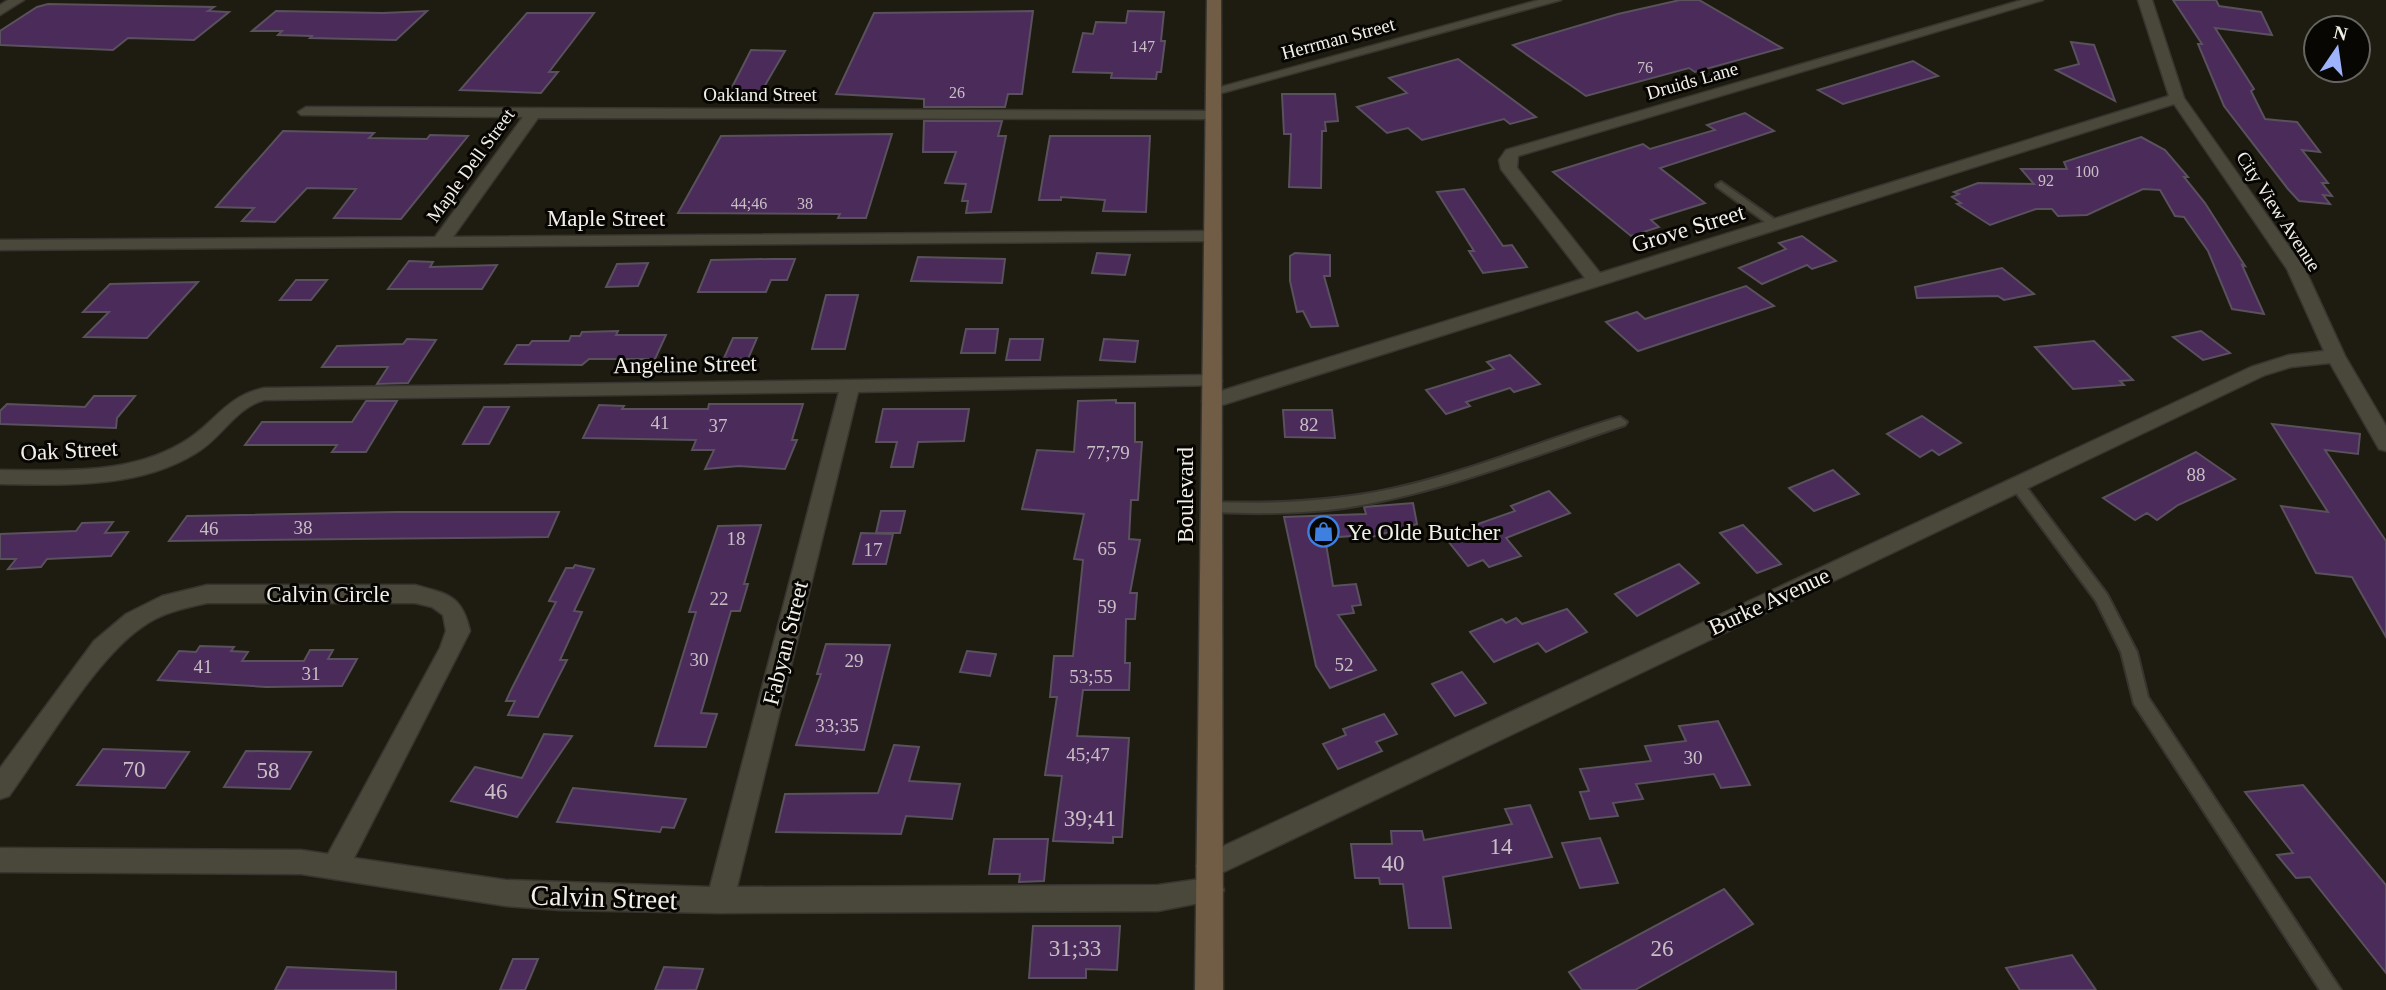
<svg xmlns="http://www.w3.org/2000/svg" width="2386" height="990" viewBox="0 0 2386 990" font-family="Georgia,serif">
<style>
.building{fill:#4a2b5a;stroke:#59515d;stroke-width:2}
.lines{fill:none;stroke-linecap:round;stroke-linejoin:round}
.service-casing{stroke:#37352f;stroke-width:4}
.minor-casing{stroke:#37352f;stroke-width:3}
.secondary-casing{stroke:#37352f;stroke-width:3}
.service{fill:#4a473b;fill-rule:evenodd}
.minor{fill:#4a473b;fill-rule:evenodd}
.secondary{fill:#715c46;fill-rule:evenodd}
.labels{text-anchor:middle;stroke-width:6;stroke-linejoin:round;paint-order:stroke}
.far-number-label{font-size:16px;fill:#c8bfc5}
.far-street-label{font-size:19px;fill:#f2f0e9;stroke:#070603}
.number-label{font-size:19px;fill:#c8bfc5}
.street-label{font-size:23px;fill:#f2f0e9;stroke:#070603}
.poi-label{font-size:23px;fill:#f2f0e9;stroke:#070603;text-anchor:start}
.near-number-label{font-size:23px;fill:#c8bfc5}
.near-street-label{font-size:28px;fill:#f2f0e9;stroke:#070603}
</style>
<rect width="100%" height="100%" fill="#1e1b10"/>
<g class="building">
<polygon points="1680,0 1699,0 1782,48 1695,72 1689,68 1586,96 1513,45 1618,14"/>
<polygon points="2173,0 2216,0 2219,6 2261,12 2272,35 2215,28 2254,89 2251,91 2265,119 2297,122 2320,152 2302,150 2328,183 2322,183 2332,196 2323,195 2330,204 2299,201 2288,189 2224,106 2198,44 2202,44"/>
<polygon points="48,4 214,7 208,11 229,12 194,40 128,38 113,50 0,45 0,31 37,7"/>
<polygon points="276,11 383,13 427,11 396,40 310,38 312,36 278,35 282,31 252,31"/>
<polygon points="1033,11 1022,94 1008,94 1005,107 924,107 924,99 836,94 874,13"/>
<polygon points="1128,11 1164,12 1161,41 1165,41 1161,72 1157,72 1156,79 1111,78 1112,73 1073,72 1083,33 1093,34 1096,22 1126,23"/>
<polygon points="527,13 594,13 549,72 558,72 541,93 460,90"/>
<polygon points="2071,42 2094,45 2115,101 2056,70 2079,64"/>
<polygon points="751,50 785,51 760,94 729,93"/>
<polygon points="1458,59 1536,117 1510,124 1504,119 1422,140 1408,128 1387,133 1357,107 1407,93 1389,78"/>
<polygon points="1913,61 1938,76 1843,104 1818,90"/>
<polygon points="1282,94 1335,94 1338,121 1325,122 1326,131 1322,131 1321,188 1289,187 1291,134 1284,134"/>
<polygon points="1745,113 1774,131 1660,168 1705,203 1651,220 1659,227 1631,236 1553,172 1643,144 1650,149 1715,130 1707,125"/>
<polygon points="924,121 1002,121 998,136 1006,136 991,212 966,213 968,201 962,201 966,184 945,183 956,152 923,152"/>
<polygon points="283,131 374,133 369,138 427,139 430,135 468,136 401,219 334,218 356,189 307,188 275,222 242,221 254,208 216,207"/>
<polygon points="892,134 866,218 838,218 840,214 678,213 721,136"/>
<polygon points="1050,136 1150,136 1146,212 1103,211 1105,200 1061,197 1061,200 1039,200"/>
<polygon points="2141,137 2165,150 2188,177 2184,177 2205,203 2245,266 2242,265 2264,314 2232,309 2208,251 2184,217 2175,216 2160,190 2143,189 2087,215 2058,216 2052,209 2036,209 1990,225 1957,204 1961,203 1952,197 1959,194 1954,192 1978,183 2034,184 2021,169 2067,169 2064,162"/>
<polygon points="1464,189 1503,246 1512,245 1527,267 1483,273 1469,251 1474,251 1437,192"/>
<polygon points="1802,236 1836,261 1812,269 1807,265 1762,284 1739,268 1786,249 1779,243"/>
<polygon points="1097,253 1130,255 1125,275 1092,273"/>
<polygon points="1295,253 1330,255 1330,276 1324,276 1338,326 1311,327 1303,311 1297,312 1290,281 1290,256"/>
<polygon points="918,257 1005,259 1002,283 911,281"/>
<polygon points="771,259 795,259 787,280 771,280 766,292 698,292 711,260"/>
<polygon points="409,261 433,262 430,267 497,265 482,289 388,289"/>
<polygon points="648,263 638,286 606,287 617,264"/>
<polygon points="2002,268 2034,294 2004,300 1998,296 1917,298 1915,287"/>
<polygon points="296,280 327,280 311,300 280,300"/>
<polygon points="198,282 147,338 84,337 109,312 83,312 110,284"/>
<polygon points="1746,286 1774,306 1638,351 1606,322 1637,312 1645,319"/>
<polygon points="826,295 858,295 845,349 812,349"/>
<polygon points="966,329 998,329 995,353 961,353"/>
<polygon points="618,331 616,335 666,335 655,359 589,359 582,365 505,364 517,345 529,345 532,341 569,341 571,336 580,336 582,332"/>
<polygon points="2201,331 2230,353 2203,360 2173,337"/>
<polygon points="733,338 757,338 748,359 724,358"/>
<polygon points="407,339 436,340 408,383 377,384 388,367 322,367 337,346 403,344"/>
<polygon points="1010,339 1043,339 1040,360 1006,360"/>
<polygon points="1104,339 1138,341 1135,362 1100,360"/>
<polygon points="2094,341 2133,380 2120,381 2124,385 2073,389 2035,347"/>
<polygon points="1510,355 1540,384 1514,392 1510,388 1466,402 1470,406 1446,414 1426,390 1494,369 1487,362"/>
<polygon points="94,396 135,396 117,418 116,428 0,424 0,411 7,404 85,407"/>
<polygon points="1116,400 1116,403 1135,403 1135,442 1142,442 1138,500 1131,500 1129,539 1140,540 1130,593 1137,593 1135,619 1126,619 1125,663 1130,663 1129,690 1083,690 1077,736 1129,738 1122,837 1113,837 1113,843 1053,841 1062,776 1045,775 1057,697 1050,697 1054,656 1073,656 1083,560 1074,559 1084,514 1022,509 1037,450 1074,452 1078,401"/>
<polygon points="366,401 397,401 366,452 332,452 337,445 245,445 262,422 352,422"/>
<polygon points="709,404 803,404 792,440 797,440 785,469 739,466 705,469 714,450 692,450 696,440 583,438 599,405 624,406 622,409 708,409"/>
<polygon points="484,407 509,407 489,444 463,444"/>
<polygon points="883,409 969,409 964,441 918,442 913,467 891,467 897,442 876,442"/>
<polygon points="1283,410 1332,410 1335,438 1285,437"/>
<polygon points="1922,416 1961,443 1939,455 1932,450 1920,457 1887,434"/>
<polygon points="2272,424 2360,434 2358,454 2325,450 2386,541 2386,637 2352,577 2316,573 2281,506 2328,512"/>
<polygon points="2196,452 2235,479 2178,505 2157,520 2147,513 2135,520 2103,498"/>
<polygon points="1833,470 1859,494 1814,511 1789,488"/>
<polygon points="1549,491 1570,513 1506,538 1521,556 1489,567 1483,560 1468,566 1444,536 1515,511 1511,506"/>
<polygon points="1413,503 1417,524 1368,538 1366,535 1325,538 1333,586 1356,584 1361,605 1352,606 1354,613 1338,615 1376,670 1330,688 1316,666 1284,517 1366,514 1364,507"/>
<polygon points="881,511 905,511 900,533 876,533"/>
<polygon points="396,512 559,512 548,537 169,541 187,516"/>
<polygon points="113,522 105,533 128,532 111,556 47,559 41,567 8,569 16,559 0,559 0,534 76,531 82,523"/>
<polygon points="761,525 744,584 748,584 740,611 731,611 701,713 717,714 706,747 655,746 696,612 689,612 718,526"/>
<polygon points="1743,525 1781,564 1757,573 1720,533"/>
<polygon points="861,533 893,534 886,564 853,564"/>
<polygon points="1679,564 1699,583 1637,616 1615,594"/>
<polygon points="575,565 594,569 574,611 582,612 560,660 567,660 538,717 508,715 515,701 506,701 511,690 556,602 549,601 566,568 573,568"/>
<polygon points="1567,609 1587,632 1546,652 1538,643 1494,662 1470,632 1502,619 1506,623 1516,618 1522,624"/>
<polygon points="826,644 890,645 864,750 796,745 821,674 817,674"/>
<polygon points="200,646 234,647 231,651 248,652 242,661 304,661 310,650 333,650 328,659 357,659 342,686 266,687 158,680 179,651 196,652"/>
<polygon points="967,651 996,654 990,676 960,672"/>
<polygon points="1462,672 1486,703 1455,716 1432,684"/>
<polygon points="1384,714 1397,734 1376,742 1382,751 1338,769 1323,744 1346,735 1343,729"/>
<polygon points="1718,721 1750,785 1721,788 1714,774 1636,784 1643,799 1613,803 1618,816 1590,819 1580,792 1589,791 1580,769 1651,761 1645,746 1686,741 1679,726"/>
<polygon points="544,734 572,736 517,817 451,801 475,767 522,778"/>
<polygon points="894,745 919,747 909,781 960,784 952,819 906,816 901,834 776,832 785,794 878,793"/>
<polygon points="103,749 189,752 165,788 77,785"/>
<polygon points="246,751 311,752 290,789 224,787"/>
<polygon points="2303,785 2386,885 2386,973 2310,877 2296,878 2277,855 2293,853 2245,792"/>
<polygon points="573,788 686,799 674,828 662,827 660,832 557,822"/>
<polygon points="1530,805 1552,857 1443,877 1451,928 1409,928 1403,884 1380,884 1379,878 1355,878 1351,844 1392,844 1391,831 1422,831 1424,840 1512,824 1505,809"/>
<polygon points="1600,838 1618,883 1580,888 1562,843"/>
<polygon points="994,839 1048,839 1044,881 1019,882 1020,874 989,874"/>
<polygon points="1724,889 1753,924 1635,990 1582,990 1569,972"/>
<polygon points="1033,926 1120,926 1117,970 1086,969 1086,978 1029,978"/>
<polygon points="2072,955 2096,990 2020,990 2006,968"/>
<polygon points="513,959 538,959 525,990 500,990"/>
<polygon points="287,967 396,972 396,990 275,990"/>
<polygon points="664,967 703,969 696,990 655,990"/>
</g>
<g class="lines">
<defs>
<g id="service">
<polygon points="1721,182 1780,223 1780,227 1772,227 1717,187 1716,185"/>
<path d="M1620,417l7,5 -2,3c-92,31 -184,68 -281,83 -44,6 -89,6 -133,4l-7,-5 7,-5c61,2 120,0 180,-13 79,-17 152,-49 229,-72z"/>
<polygon points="2016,478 2021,480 2107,594 2137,652 2148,697 2341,990 2320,990 2134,704 2121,652 2096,601 2011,486 2009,483"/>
</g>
<g id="minor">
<polygon points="8,0 24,0 0,15 0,5"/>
<polygon points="1539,0 1561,0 1218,94 1213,95 1206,91"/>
<path d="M2022,0h21l-525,156 -1,12 83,105 569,-177 -31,-96h14l32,98 121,171 40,87 41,70v25l-7,-2 -49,-86 -39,4 -26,8 -1054,503 9,3 4,9 -4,9 -62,12 -438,2 -160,-3 -54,-4 -205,-32 -301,-2v-24l301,2 27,4 112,-206 6,-17 -3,-16 -11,-8 -17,-4h-208c-23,5 -46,10 -65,24 -47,32 -98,121 -133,169l-9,3v-31l94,-127 32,-27 36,-18 45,-11h208c33,9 47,10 55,46l-116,227 152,22 204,7 129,-495 -575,8c-29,8 -43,39 -68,53 -58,36 -131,32 -196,31v-14c60,0 126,5 180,-26 34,-18 43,-47 84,-56l948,-13 7,2 3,4 -3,4 -361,7 -121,495 421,-2 49,-7 -7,-3 -4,-9 4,-9 1051,-490 38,-12 35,-4 -37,-82 -113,-165 -955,302h-14l-3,-5 3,-5 380,-118 -84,-109 -2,-9 7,-10z"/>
<polygon points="306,107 1213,111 1221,116 1218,119 538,118 453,237 1213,231 1221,236 1213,241 0,250 0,240 435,237 523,117 301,115 298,112"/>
</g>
<polygon id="secondary" points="1207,0 1221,0 1223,990 1195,990"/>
</defs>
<use href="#service" class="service-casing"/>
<use href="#minor" class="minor-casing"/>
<use href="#secondary" class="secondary-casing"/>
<use href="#service" class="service"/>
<use href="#minor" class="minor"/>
<use href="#secondary" class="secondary"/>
</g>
<defs>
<symbol id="shop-ring" viewBox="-11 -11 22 22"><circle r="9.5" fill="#070603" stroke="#3f7fe0" stroke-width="1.5"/><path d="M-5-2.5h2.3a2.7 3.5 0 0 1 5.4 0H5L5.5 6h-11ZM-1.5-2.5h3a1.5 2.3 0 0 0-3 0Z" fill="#3f7fe0"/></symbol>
</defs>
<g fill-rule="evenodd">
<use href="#shop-ring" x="1306" y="514" width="35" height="35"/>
</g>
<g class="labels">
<g class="far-number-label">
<text x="1143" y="52">147</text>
<text x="1645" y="73">76</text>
<text x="957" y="98">26</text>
<text x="2087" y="177">100</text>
<text x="2046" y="186">92</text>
<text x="749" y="209">44;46</text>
<text x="805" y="209">38</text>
</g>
<g class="far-street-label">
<text transform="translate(1338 38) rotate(-15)" y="7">Herrman Street</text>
<text transform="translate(1692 80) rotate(-16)" y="7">Druids Lane</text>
<text x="760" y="101">Oakland Street</text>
<text transform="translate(470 165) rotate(-54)" y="7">Maple Dell Street</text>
<text transform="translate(2279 211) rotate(57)" y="7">City View Avenue</text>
</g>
<g class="number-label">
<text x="660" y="429">41</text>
<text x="1309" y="431">82</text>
<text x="718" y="432">37</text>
<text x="1108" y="459">77;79</text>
<text x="2196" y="481">88</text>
<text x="303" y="534">38</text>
<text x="209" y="535">46</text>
<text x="736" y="545">18</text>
<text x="1107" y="555">65</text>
<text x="873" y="556">17</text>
<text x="719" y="605">22</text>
<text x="1107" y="613">59</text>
<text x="699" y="666">30</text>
<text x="854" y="667">29</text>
<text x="1344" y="671">52</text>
<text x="203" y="673">41</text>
<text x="311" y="680">31</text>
<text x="1091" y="683">53;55</text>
<text x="837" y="732">33;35</text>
<text x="1088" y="761">45;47</text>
<text x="1693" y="764">30</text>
</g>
<g class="street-label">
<text x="606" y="226">Maple Street</text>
<text transform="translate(1688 228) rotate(-17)" y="8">Grove Street</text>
<text transform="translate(685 364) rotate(-1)" y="8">Angeline Street</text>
<text transform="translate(69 450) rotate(-3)" y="8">Oak Street</text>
<text transform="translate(1185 495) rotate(-90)" y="8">Boulevard</text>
<text x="328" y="602">Calvin Circle</text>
<text transform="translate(1769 601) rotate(-25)" y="8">Burke Avenue</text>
<text transform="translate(785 643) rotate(-76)" y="8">Fabyan Street</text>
</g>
<g class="poi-label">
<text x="1347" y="540">Ye Olde Butcher</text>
</g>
<g class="near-number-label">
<text x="134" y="777">70</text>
<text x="268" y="778">58</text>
<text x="496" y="799">46</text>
<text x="1090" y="826">39;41</text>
<text x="1501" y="854">14</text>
<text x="1393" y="871">40</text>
<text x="1075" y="956">31;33</text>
<text x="1662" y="956">26</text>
</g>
<g class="near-street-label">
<text transform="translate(604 897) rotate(2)" y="10">Calvin Street</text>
</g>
</g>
<g transform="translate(2337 49) rotate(13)"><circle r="33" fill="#070603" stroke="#65645f" stroke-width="2"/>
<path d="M0-5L12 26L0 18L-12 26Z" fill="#9db4fd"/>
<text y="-10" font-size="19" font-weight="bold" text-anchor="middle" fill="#f2f0e9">N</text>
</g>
</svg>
